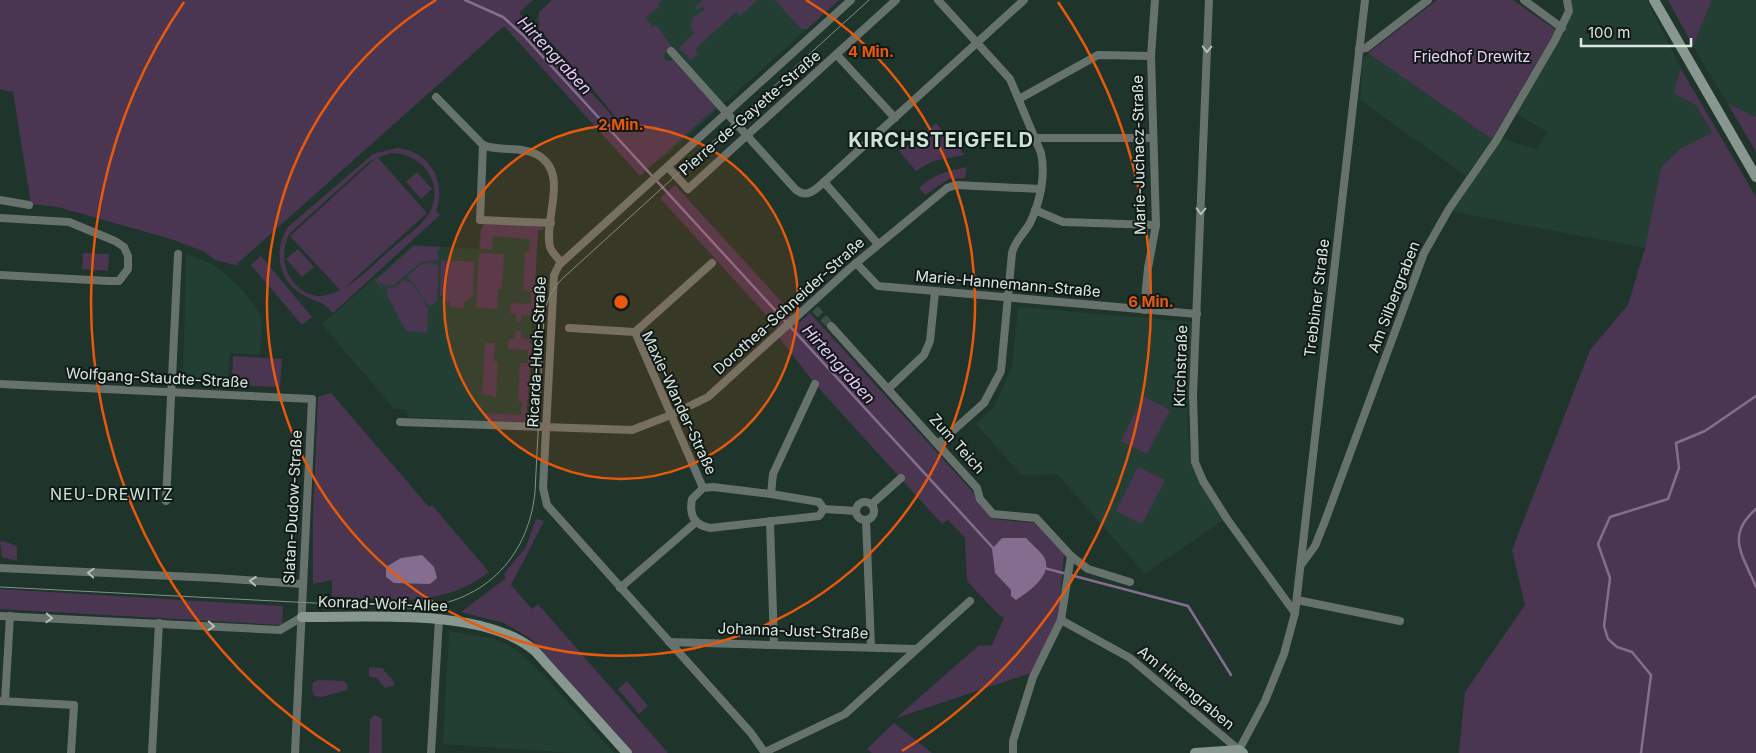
<svg xmlns="http://www.w3.org/2000/svg" width="1756" height="753" viewBox="0 0 1756 753" font-family="Inter,sans-serif">
<style>
.built{fill:#233f33}
.green{fill:#4a3651;fill-rule:evenodd}
.water{fill:#856d8f}
.lines{fill:none;stroke-linecap:round;stroke-linejoin:round}
.stream{stroke:#856d8f;stroke-width:2.5}
.street-tunnel{stroke:#3b4f46;stroke-width:8;stroke-dasharray:8 4;stroke-linecap:butt}
.street{stroke:#68726d;stroke-width:8}
.secondary{stroke:#889890;stroke-width:10}
.tram{stroke:#81928a;stroke-width:1}
.oneway{stroke:#b3bfb9}
.ring{fill:none;stroke:#e8590c;stroke-width:2.5}
.labels{text-anchor:middle;stroke-width:4;stroke-linejoin:round;paint-order:stroke}
.park-label{font-size:15px;fill:#f0cffd;stroke:#101915}
.street-label{font-size:15px;fill:#dbe8e2;stroke:#101915}
.water-label{font-size:16px;font-style:italic;fill:#edc4fd;stroke:#101915}
.neighbourhood-label{font-size:16px;letter-spacing:1px;fill:#cbe4d8;stroke:#101915}
.district-label{font-size:20px;font-weight:bold;letter-spacing:1px;fill:#cbe4d8;stroke:#101915}
.centre{fill:#e8590c;stroke:#101915;stroke-width:2.5}
.ring-label{font-size:15px;text-anchor:middle;font-weight:bold;fill:#e8590c;stroke:#101915;stroke-width:4;stroke-linejoin:round;paint-order:stroke}
</style>
<rect width="100%" height="100%" fill="#1f342b"/>
<g class="built">
<polygon points="557,0 839,0 661,160 535,19"/>
<polygon points="1570,0 1647,0 1681,69 1673,93 1696,105 1712,134 1680,149 1661,167 1645,248 1453,212 1500,138 1537,149 1547,132 1515,112 1547,56"/>
<polygon points="1712,0 1756,0 1756,117 1728,104 1693,46"/>
<polygon points="1368,53 1492,139 1466,176 1360,100 1363,59"/>
<polygon points="484,223 543,226 543,230 538,230 526,420 525,422 408,417 407,409 394,409 322,324 413,245 479,249 480,230"/>
<polygon points="186,254 212,264 226,275 242,290 258,310 262,320 260,355 230,353 227,385 183,382"/>
<polygon points="1018,307 1192,322 1187,416 1189,445 1199,482 1223,520 1145,574 1057,474 1021,475 976,424 994,407 1012,367"/>
<polygon points="449,631 495,639 516,649 546,678 614,753 572,753 443,744"/>
</g>
<g class="green">
<polygon points="0,0 533,0 519,13 629,134 592,88 539,29 539,12 552,0 662,0 657,5 659,7 645,18 653,27 656,25 671,45 663,56 666,61 673,60 716,107 640,176 504,26 237,264 239,266 215,260 205,252 171,239 58,207 31,204 13,92 0,89"/>
<polygon points="703,0 757,0 740,16 736,12 695,49 698,54 691,60 679,48 694,33 690,27 694,16 705,10 702,6 697,10 695,8"/>
<polygon points="775,0 839,0 807,29 801,29"/>
<polygon points="1437,0 1513,0 1556,30 1492,139 1368,53"/>
<polygon points="1668,0 1712,0 1693,46"/>
<polygon points="1681,69 1756,197 1756,753 1459,753 1465,692 1525,605 1512,550 1590,350 1628,305 1645,248 1661,167 1680,149 1712,133 1696,105 1673,93"/>
<polygon points="1728,104 1756,117 1756,152"/>
<polygon points="936,123 965,155 933,161 916,171 899,151 918,139"/>
<path d="M397,148c32,3 50,33 39,63l4,4 -107,98c-14,-16 -18,-9 -33,-20 -23,-15 -26,-44 -12,-66l85,-73zM390,153c30,-1 54,28 41,57 -8,16 -28,28 -41,40 -24,21 -70,74 -100,27 -8,-14 -8,-30 0,-44l80,-72z"/>
<polygon points="377,157 427,213 341,291 290,236"/>
<path d="M967,167l-2,11 -16,1 -24,16 -6,-7c14,-14 29,-17 48,-21z"/>
<polygon points="417,172 432,189 421,199 406,182"/>
<polygon points="675,185 800,322 810,313 973,492 981,506 993,519 1035,523 1064,554 1058,618 1031,673 896,718 978,646 992,645 1004,618 997,613 967,581 965,538 948,520 942,524 815,384 777,335 776,326 660,198"/>
<polygon points="484,224 543,227 543,230 538,230 534,309 531,309 530,316 522,315 521,322 516,321 516,314 510,313 511,303 531,304 531,291 523,290 525,252 529,252 530,239 493,236 492,249 480,249 481,230"/>
<polygon points="414,246 440,247 440,250 437,251 439,260 421,262 394,285 387,286 378,282 388,295 387,288 395,287 404,280 414,285 428,309 427,333 406,331 386,293 375,281"/>
<polygon points="298,249 314,267 302,277 286,259"/>
<polygon points="83,253 109,254 108,271 82,269"/>
<polygon points="479,253 504,254 502,289 498,289 497,309 476,307"/>
<polygon points="261,256 312,317 302,325 251,265"/>
<polygon points="441,260 474,262 473,295 464,303 464,308 450,307 450,302 445,302 445,296 440,296"/>
<path d="M430,262l9,4 -2,35 -6,5c-11,-3 -10,-22 -25,-28l14,-13z"/>
<polygon points="515,331 521,331 521,338 529,339 529,343 532,344 526,420 525,422 485,420 484,413 521,415 522,402 518,401 520,363 528,363 528,350 508,349 509,339 515,339"/>
<polygon points="485,343 495,343 494,361 498,362 496,397 482,394"/>
<polygon points="233,356 282,359 280,387 232,385"/>
<path d="M331,393l98,114 3,-2 57,67c-49,37 -99,28 -157,24v-16l-19,4v-66l5,-121z"/>
<polygon points="1143,396 1170,410 1147,454 1121,441"/>
<polygon points="1138,467 1165,480 1142,524 1116,511"/>
<polygon points="536,519 544,521 511,585 532,609 538,604 668,753 631,753 530,638 504,623 461,612 506,578 504,574 526,547"/>
<polygon points="3,541 17,546 17,561 2,557 0,542"/>
<polygon points="0,589 283,606 282,625 0,609"/>
<polygon points="369,667 382,668 395,683 393,686 385,688 377,678 369,676"/>
<polygon points="319,680 343,681 348,685 347,690 322,697 314,696 312,690 313,682"/>
<polygon points="627,681 648,706 639,714 618,689"/>
<polygon points="375,715 382,719 382,753 369,753 370,719"/>
<polygon points="894,723 932,753 872,753 867,749"/>
</g>
<g class="water">
<path d="M1002,538h24c5,6 16,14 19,21 7,17 -17,33 -29,41l-5,-4v-6l-16,-17 -3,-24z"/>
<polygon points="422,555 434,567 437,578 430,584 394,583 386,577 386,567 401,558"/>
</g>
<g class="lines">
<g class="stream">
<polyline points="465,0 503,17 523,35 994,549"/>
<path d="M1756,509c-31,27 -13,46 0,78"/>
<polyline points="1044,568 1188,606 1231,675"/>
<polyline points="1641,753 1651,675 1632,652 1617,647 1608,639 1604,626 1610,578 1598,544 1610,517 1668,499 1679,468 1676,443 1705,431 1756,396"/>
</g>
<polyline class="street-tunnel" points="815,309 831,326"/>
<g class="street">
<path d="M938,0l72,79 31,74c5,23 -1,49 -11,70 -6,11 -15,17 -18,30l-11,118 -17,32 -46,41"/>
<polyline points="1209,0 1193,395 1195,462 1203,481 1227,519 1295,613"/>
<polyline points="1524,0 1562,28"/>
<polyline points="1359,49 1366,48 1428,0"/>
<path d="M671,51l125,139c11,8 18,1 28,-8l54,62"/>
<polyline points="837,55 895,118"/>
<path d="M436,97l47,48c17,7 37,1 53,9 35,18 7,64 14,93 2,6 7,10 11,15"/>
<polyline points="1019,99 1098,55 1151,56"/>
<polyline points="1035,138 1153,138"/>
<polyline points="483,145 480,220 551,223"/>
<polyline points="668,167 688,189 896,0"/>
<polyline points="824,182 1024,0"/>
<polyline points="0,200 29,205"/>
<polyline points="1035,210 1063,222 1156,225"/>
<polyline points="0,218 69,222 115,241 124,247 128,256 128,269 119,281 109,281 0,275"/>
<polyline points="856,263 878,286 1197,314"/>
<polyline points="1144,310 1148,268 1156,225 1151,56 1155,0"/>
<polyline points="831,326 977,488 980,499 993,514 1036,518 1071,556 1061,620 1033,677 1013,741 1013,753"/>
<polyline points="569,328 635,332 703,488"/>
<polyline points="635,332 712,263"/>
<polyline points="0,384 312,399 295,753"/>
<polyline points="888,389 924,355 930,341 935,292"/>
<polyline points="400,422 632,430 671,415 708,397 849,269 947,188 956,185 1041,189"/>
<path d="M713,487l58,7 48,8 5,7 -5,7 -109,12c-16,-3 -21,-13 -18,-29l11,-11z"/>
<polyline points="771,494 773,474 815,384"/>
<polyline points="166,501 178,254"/>
<circle cx="865" cy="511" r="9"/>
<polyline points="872,504 901,478"/>
<polyline points="824,509 856,511"/>
<polyline points="866,520 871,647"/>
<polyline points="770,521 774,645"/>
<polyline points="1071,556 1088,569 1130,582"/>
<polyline points="1301,565 1315,546 1325,521 1424,253 1449,209 1496,141 1555,40 1569,11 1567,0"/>
<polyline points="0,568 215,578 302,584"/>
<polyline points="620,588 695,523"/>
<polyline points="1297,600 1400,621"/>
<polyline points="0,616 280,630 302,617"/>
<polyline points="1061,620 1130,658 1239,750 1265,701 1284,654 1295,613 1365,0"/>
<polyline points="669,642 916,649"/>
<polyline points="0,701 74,705 71,753"/>
<polyline points="5,701 10,616"/>
<polyline points="765,752 845,714 970,601"/>
<polyline points="152,753 159,623"/>
<polyline points="431,753 439,619"/>
<polyline points="765,753 751,733 547,505 543,488 554,275 559,265 851,0"/>
</g>
<g class="secondary">
<polyline points="1654,0 1756,177"/>
<path d="M302,617c64,1 182,-10 233,34l92,102"/>
<polyline points="1195,753 1239,750 1243,753"/>
</g>
<path class="tram" d="M0,587l412,21c69,-3 116,-48 123,-116l9,-176c2,-15 8,-27 19,-38l306,-278"/>
</g>
<defs><path id="oneway-chevron" d="M-2-3.5L2.5 0L-2 3.5" fill="none" stroke-width="1.6" stroke-linecap="round" stroke-linejoin="round" transform="scale(1.25)"/></defs>
<g class="oneway">
<use href="#oneway-chevron" transform="translate(1207 49) rotate(92)"/>
<use href="#oneway-chevron" transform="translate(1201 211) rotate(92)"/>
<use href="#oneway-chevron" transform="translate(91 573) rotate(-177)"/>
<use href="#oneway-chevron" transform="translate(253 581) rotate(-176)"/>
<use href="#oneway-chevron" transform="translate(49 618) rotate(3)"/>
<use href="#oneway-chevron" transform="translate(211 626) rotate(3)"/>
</g>
<circle cx="621" cy="302" r="177" fill="#e8590c" fill-opacity=".12"/>
<g class="ring">
<circle cx="621" cy="302" r="177"/>
<path d="M806 0A354 354 0 1 1 436 0"/>
<path d="M340 751A530 530 0 0 1 184 2M1058 2A530 530 0 0 1 902 751"/>
</g>
<g class="labels">
<g class="park-label">
<text x="1472" y="62">Friedhof Drewitz</text>
</g>
<g class="street-label">
<text transform="translate(750 113) rotate(-41)" y="5">Pierre-de-Gayette-Straße</text>
<text transform="translate(1139 155) rotate(-91)" y="5">Marie-Juchacz-Straße</text>
<text transform="translate(1008 284) rotate(5)" y="5">Marie-Hannemann-Straße</text>
<text transform="translate(1394 297) rotate(-69)" y="5">Am Silbergraben</text>
<text transform="translate(1317 298) rotate(-83)" y="5">Trebbiner Straße</text>
<text transform="translate(789 306) rotate(-42)" y="5">Dorothea-Schneider-Straße</text>
<text transform="translate(537 352) rotate(-87)" y="5">Ricarda-Huch-Straße</text>
<text transform="translate(1181 366) rotate(-88)" y="5">Kirchstraße</text>
<text transform="translate(157 378) rotate(3)" y="5">Wolfgang-Staudte-Straße</text>
<text transform="translate(679 403) rotate(65)" y="5">Maxie-Wander-Straße</text>
<text transform="translate(957 444) rotate(48)" y="5">Zum Teich</text>
<text transform="translate(293 507) rotate(-87)" y="5">Slatan-Dudow-Straße</text>
<text transform="translate(383 604) rotate(2)" y="5">Konrad-Wolf-Allee</text>
<text transform="translate(793 631) rotate(2)" y="5">Johanna-Just-Straße</text>
<text transform="translate(1186 688) rotate(40)" y="5">Am Hirtengraben</text>
</g>
<g class="water-label">
<text transform="translate(555 55) rotate(47)" y="6">Hirtengraben</text>
<text transform="translate(839 364) rotate(48)" y="6">Hirtengraben</text>
</g>
<g class="neighbourhood-label">
<text x="112" y="500">NEU-DREWITZ</text>
</g>
<g class="district-label">
<text x="941" y="147">KIRCHSTEIGFELD</text>
</g>
</g>
<circle cx="621" cy="302" r="8" class="centre"/>
<g class="ring-label">
<text x="871" y="57">4 Min.</text>
<text x="621" y="130">2 Min.</text>
<text x="1151" y="307">6 Min.</text>
</g>
<path d="M1581 38v8h110v-8" fill="none" stroke="#dbe8e2" stroke-width="2.5"/>
<text x="1588" y="38" font-size="15" fill="#dbe8e2" stroke="#101915" stroke-width="4" paint-order="stroke">100 m</text>
</svg>
